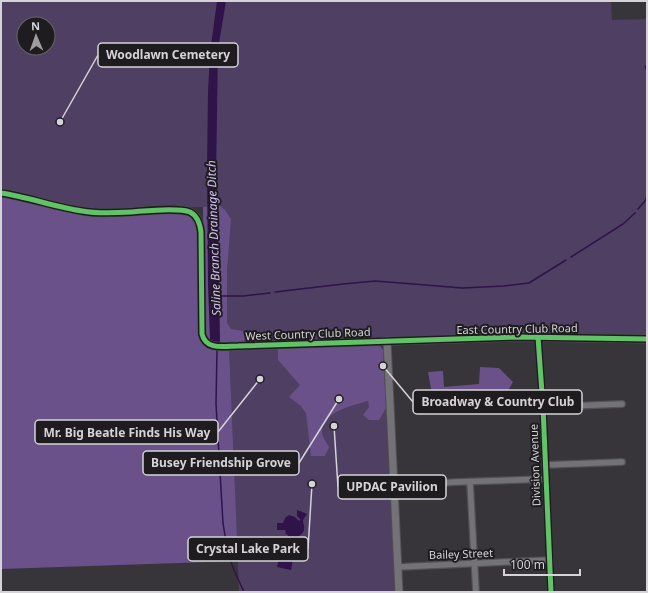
<svg xmlns="http://www.w3.org/2000/svg" width="648" height="593" viewBox="0 0 648 593" font-family="'Noto Sans',sans-serif">
<style>
.green{fill:#4e3f63;fill-rule:evenodd}
.forest{fill:#6b518a}
.water{fill:#301349}
.lines{fill:none;stroke-linecap:round;stroke-linejoin:round}
.stream{stroke:#301349;stroke-width:1.5}
.minor-casing{stroke:#535155;stroke-width:8}
.tertiary-casing{stroke:#535155;stroke-width:9}
.minor{stroke:#737276;stroke-width:5.5}
.tertiary{stroke:#737276;stroke-width:7}
.cycleway-casing{stroke:#1e1c1f;stroke-width:8}
.cycleway{stroke:#61c268;stroke-width:5}
.labels{text-anchor:middle;stroke-width:4;stroke-linejoin:round;paint-order:stroke}
.street-label{font-size:11px;fill:#d5d3d8;stroke:#1e1c1f}
.water-label{font-size:12px;font-style:italic;fill:#d6bef7;stroke:#1e1c1f}
.leader{fill:none;stroke:#d5d3d8;stroke-width:1.5}
.callout-dot{fill:#d5d3d8;stroke:#1e1c1f;stroke-width:1.5}
.callout{fill:#1e1c1f;stroke:#d5d3d8;stroke-width:1.5}
.callout-label{font-size:12px;text-anchor:middle;font-weight:bold;fill:#d5d3d8}
</style>
<rect width="100%" height="100%" fill="#37353a"/>
<g class="green">
<path d="M1,1h610l1,19 35,-1v316l-84,-2 -119,2 -159,6 -74,1 -7,-81 -1,-54h-24l-66,3 -31,-2 -81,-18zM24,24h24v24h-24z"/>
<polygon points="380,346 383,350 395,592 239,592 229,348"/>
</g>
<g class="forest">
<polygon points="1,193 83,212 175,210 197,218 205,342 229,346 238,561 1,569"/>
<polygon points="220,206 225,210 231,219 227,271 227,323 231,329 243,331 245,333 244,342 211,342 205,335 203,207"/>
<path d="M375,344l5,2 3,4 3,58 -7,12h-10l-6,-5 6,-8 -1,-6c-14,4 -47,11 -46,31 0,5 5,11 7,15l-4,9h-14l-5,-43 -5,-7 -12,-9 11,-12 -22,-25v-13z"/>
<polygon points="480,367 499,368 513,382 499,407 481,410 454,409 447,399 432,394 428,372 443,371 444,387 479,384"/>
</g>
<g class="water">
<polygon points="217,1 226,1 218,49 216,176 218,203 220,342 211,342 210,340 208,286 207,170 208,92 210,53"/>
<path d="M297,510l3,1 7,3 -4,6c0,3 2,7 1,10 -1,4 -7,8 -10,8 -3,1 -6,-3 -9,-5l1,-1 -1,-2h-8v-7h6l2,-5 4,-3 6,2 3,3 2,1v-2l-3,-3z"/>
<polygon points="281,548 297,551 295,559 293,559 291,570 277,567"/>
</g>
<g class="lines">
<g class="stream">
<polyline points="645,66 647,71"/>
<polyline points="638,209 645,201 647,196"/>
<polyline points="571,257 623,224 635,213"/>
<polyline points="275,292 343,284 375,281 401,283 462,288 504,286 529,283 566,260"/>
<polyline points="218,296 243,296 270,293"/>
<polyline points="217,350 216,404 223,523 228,554 234,570 244,592"/>
</g>
<defs>
<g id="minor">
<polyline points="538,337 543,407 551,592"/>
<polyline points="543,407 622,404"/>
<polyline points="545,465 622,462"/>
<polyline points="470,482 476,592"/>
<polyline points="394,486 456,482 545,479"/>
<polyline points="398,567 550,560"/>
</g>
<g id="tertiary">
<path d="M1,193c27,4 54,14 81,18 16,3 33,2 49,1 14,-1 46,-5 59,0 8,4 10,12 11,20l1,102c4,17 23,12 36,12l281,-9 128,2"/>
<polyline points="387,341 399,592"/>
</g>
</defs>
<use href="#minor" class="minor-casing"/>
<use href="#tertiary" class="tertiary-casing"/>
<use href="#minor" class="minor"/>
<use href="#tertiary" class="tertiary"/>
<defs>
<g id="cycleway">
<path d="M1,193c27,4 54,14 81,18 16,3 33,2 49,1 14,-1 46,-5 59,0 8,4 10,12 11,20l1,102c4,17 23,12 36,12l281,-9 128,2"/>
<polyline points="538,337 543,407 551,592"/>
</g>
</defs>
<use href="#cycleway" class="cycleway-casing"/>
<use href="#cycleway" class="cycleway"/>
</g>
<g class="labels">
<g class="street-label">
<text transform="translate(517 329) rotate(-1)" y="4">East Country Club Road</text>
<text transform="translate(308 334) rotate(-2)" y="4">West Country Club Road</text>
<text transform="translate(535 465) rotate(-92)" y="4">Division Avenue</text>
<text transform="translate(461 554) rotate(-2)" y="4">Bailey Street</text>
</g>
<g class="water-label">
<text transform="translate(214 238) rotate(-92)" y="4">Saline Branch Drainage Ditch</text>
</g>
</g>
<path class="leader" d="M60 122L98 55M383 366L413 402M260 379L218 432M339 399L299 463M334 426L338 487M312 484L308 549"/>
<g class="callout-dot">
<circle cx="60" cy="122" r="4"/>
<circle cx="383" cy="366" r="4"/>
<circle cx="260" cy="379" r="4"/>
<circle cx="339" cy="399" r="4"/>
<circle cx="334" cy="426" r="4"/>
<circle cx="312" cy="484" r="4"/>
</g>
<g class="callout">
<rect x="98" y="43" width="140" height="24" rx="4"/>
<rect x="413" y="390" width="169" height="24" rx="4"/>
<rect x="35" y="420" width="183" height="24" rx="4"/>
<rect x="143" y="451" width="156" height="24" rx="4"/>
<rect x="338" y="475" width="108" height="24" rx="4"/>
<rect x="188" y="537" width="120" height="24" rx="4"/>
</g>
<g class="callout-label">
<text x="168" y="59">Woodlawn Cemetery</text>
<text x="498" y="406">Broadway &amp; Country Club</text>
<text x="127" y="437">Mr. Big Beatle Finds His Way</text>
<text x="221" y="467">Busey Friendship Grove</text>
<text x="392" y="491">UPDAC Pavilion</text>
<text x="248" y="553">Crystal Lake Park</text>
</g>
<rect width="648" height="593" fill="none" stroke="#d5d3d8" stroke-width="4"/>
<g transform="translate(36 36) rotate(358)"><circle r="19" fill="#1e1c1f" stroke="#676569"/>
<path d="M0-3L7 15L0 10L-7 15Z" fill="#9e9ca1"/>
<text y="-6" font-size="11" font-weight="bold" text-anchor="middle" fill="#d5d3d8">N</text>
</g>
<path d="M504 569v6h76v-6" fill="none" stroke="#d5d3d8" stroke-width="2"/>
<text x="510" y="569" font-size="12" fill="#d5d3d8" stroke="#1e1c1f" stroke-width="3" paint-order="stroke">100 m</text>
</svg>
